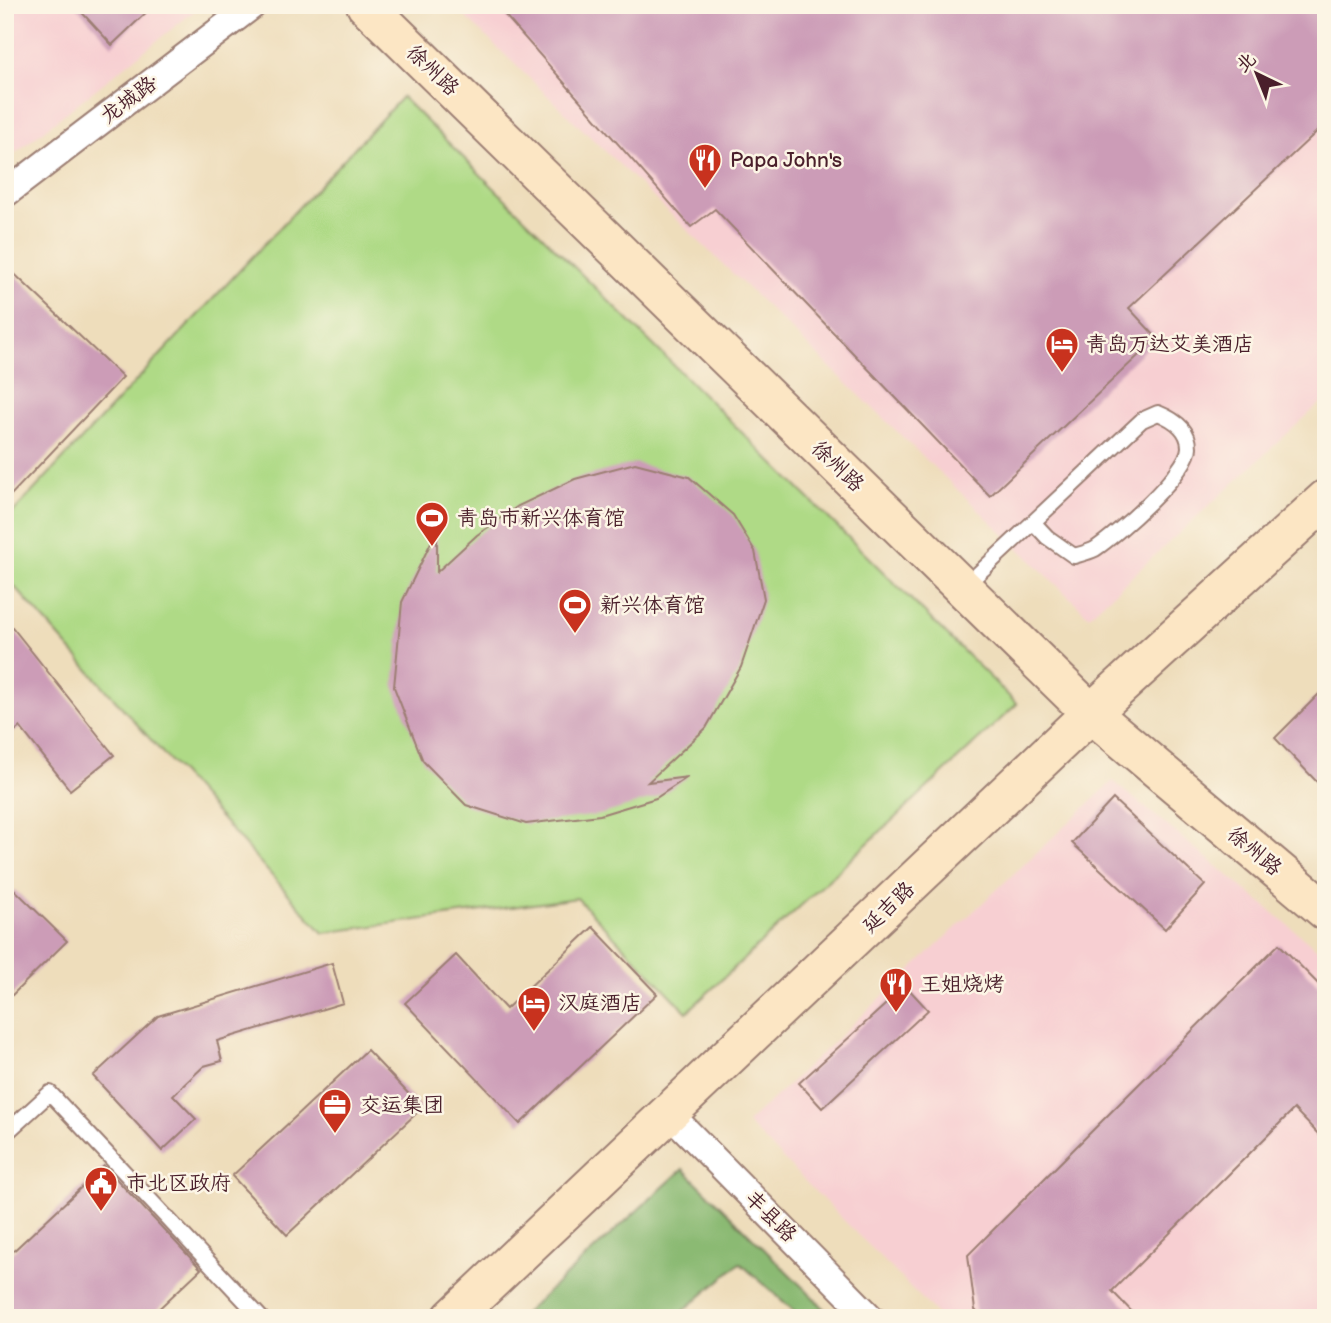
<svg xmlns="http://www.w3.org/2000/svg" width="1331" height="1323" viewBox="0 0 1331 1323" font-family="'Balsamiq Sans','LXGW WenKai TC',sans-serif">
<style>
.built{fill:#f7cfd2}
.green{fill:#afda86;stroke:#7c7c58;stroke-width:2}
.forest{fill:#8bba73;stroke:#6a6c4f;stroke-width:2}
.building{fill:#cc9cb7}
.lines{fill:none;stroke-linecap:round;stroke-linejoin:round}
.lane-casing{stroke:#9c7e73;stroke-width:18}
.street-casing{stroke:#9c7e73;stroke-width:30}
.secondary-casing{stroke:#9c7e73;stroke-width:42}
.lane{stroke:#fff;stroke-width:14}
.street{stroke:#fff;stroke-width:26}
.secondary{stroke:#fce6c4;stroke-width:38}
.labels{text-anchor:middle;stroke-width:5;stroke-linejoin:round;paint-order:stroke}
.street-label{font-size:21px;fill:#4a1f2b;stroke:#fcf5e5}
.poi-label{font-size:21px;fill:#4a1f2b;stroke:#fcf5e5;text-anchor:start}
</style>
<rect width="100%" height="100%" fill="#fcf5e5"/>
<filter id="ink" filterUnits="userSpaceOnUse"><feTurbulence type="fractalNoise" baseFrequency=".0143" numOctaves="2"/><feDisplacementMap in="SourceGraphic" scale="14" xChannelSelector="R" yChannelSelector="G"/><feConvolveMatrix kernelMatrix="1 2 1 2 8 2 1 2 1" color-interpolation-filters="sRGB"/></filter>
<filter id="wash" filterUnits="userSpaceOnUse"><feTurbulence type="fractalNoise" baseFrequency=".00686" numOctaves="4" result="noise"/><feDisplacementMap in="SourceGraphic" scale="28" xChannelSelector="R" yChannelSelector="G"/><feGaussianBlur stdDeviation="1.57" result="paint"/><feColorMatrix in="noise" values="0 0 0 0 0 0 0 0 0 0 0 0 0 0 0 0 0 1.4 0 .05"/><feComposite in="paint" operator="in"/></filter>
<g filter="url(#wash)">
<rect width="100%" height="100%" fill="#edb"/>
<g class="built">
<polygon points="5,5 202,5 5,161"/>
<polygon points="453,5 1326,5 1326,398 1089,616"/>
<polygon points="1113,781 1326,956 1326,1318 941,1318 747,1123"/>
</g>
<polygon class="green" points="402,97 1017,704 687,1012 577,898 323,933 5,576 5,521"/>
<polygon class="forest" points="683,1169 834,1318 802,1318 740,1263 675,1318 519,1318"/>
<g id="blocks">
<g class="building">
<polygon points="75,5 154,5 112,45"/>
<polygon points="496,5 1326,5 1326,123 1129,308 1157,338 990,496 715,209 691,227"/>
<polygon points="5,265 123,377 10,496 5,492"/>
<polygon points="635,463 689,477 733,515 755,551 764,599 741,667 706,728 648,782 688,777 656,798 600,815 526,824 466,805 423,761 394,687 402,602 437,530 437,572 477,535 518,506 575,479"/>
<polygon points="5,618 114,755 70,790 20,727 9,736 5,732"/>
<polygon points="1326,687 1326,774 1317,782 1275,738"/>
<polygon points="1113,799 1205,885 1165,929 1072,843"/>
<polygon points="15,890 67,941 5,1002 5,900"/>
<polygon points="593,927 657,994 520,1124 405,1003 456,955 506,1009"/>
<polygon points="1279,944 1326,992 1326,1142 1294,1109 1112,1291 1138,1318 982,1318 975,1310 968,1255"/>
<polygon points="332,963 343,1003 217,1041 222,1061 204,1066 173,1095 196,1119 162,1151 93,1076 158,1016"/>
<polygon points="906,986 928,1010 822,1108 799,1083"/>
<polygon points="367,1050 422,1108 287,1235 232,1176"/>
<polygon points="104,1166 201,1269 149,1318 5,1318 5,1259"/>
</g>
</g>
</g>
<g filter="url(#ink)">
<use href="#blocks" fill-opacity="0" stroke="#9c7e73" stroke-width="2"/>
<g class="lines">
<defs>
<g id="lane">
<path d="M964,587l178,-167 16,-7c15,6 31,16 31,34 0,25 -73,88 -94,102 -6,3 -14,5 -21,7l-27,-19 -14,-15"/>
<polyline points="5,1134 50,1093 261,1318"/>
</g>
<g id="street">
<polyline points="5,194 253,5"/>
<polyline points="670,1114 871,1318"/>
</g>
<g id="secondary">
<polyline points="366,5 1091,713 1326,911"/>
<polyline points="452,1318 1091,713 1326,499"/>
</g>
</defs>
<use href="#lane" class="lane-casing"/>
<use href="#street" class="street-casing"/>
<use href="#secondary" class="secondary-casing"/>
<use href="#lane" class="lane"/>
<use href="#street" class="street"/>
<use href="#secondary" class="secondary"/>
</g>
</g>
<defs>
<symbol id="restaurant-pin" viewBox="-11 -11 22 30"><path d="M0 17L-7.5 6A9.5 9.5 0 1 1 7.5 6Z" fill="#c8321e" stroke="#fcf5e5"/><path d="M-5-6h1v4h1v-4h1v4h1v-4h1v5L-1.5 .5V6h-2V.5L-5-1ZM5-6V6H3V1.5H1.5Q1.5-4 5-6Z" fill="#fff"/></symbol>
<symbol id="hotel-pin" viewBox="-11 -11 22 30"><path d="M0 17L-7.5 6A9.5 9.5 0 1 1 7.5 6Z" fill="#c8321e" stroke="#fcf5e5"/><path d="M-6-4.5h1.5V1H6V5H4.5V3h-9V5H-6ZM-4 0a1.8 1.8 0 1 1 3.6 0ZM.5 0V-2.5h3Q6-2.5 6 0Z" fill="#fff"/></symbol>
<symbol id="stadium-pin" viewBox="-11 -11 22 30"><path d="M0 17L-7.5 6A9.5 9.5 0 1 1 7.5 6Z" fill="#c8321e" stroke="#fcf5e5"/><path d="M0-5a6.5 5 0 1 0 0 10a6.5 5 0 1 0 0-10ZM-3.5-1.8h7v3.6h-7Z" fill="#fff"/></symbol>
<symbol id="office-pin" viewBox="-11 -11 22 30"><path d="M0 17L-7.5 6A9.5 9.5 0 1 1 7.5 6Z" fill="#c8321e" stroke="#fcf5e5"/><path d="M-6-3h4V-5.5h4V-3h4V5H-6ZM-1-4.5V-3h2v-1.5ZM-6 0V1H6V0Z" fill="#fff"/></symbol>
<symbol id="civic-pin" viewBox="-11 -11 22 30"><path d="M0 17L-7.5 6A9.5 9.5 0 1 1 7.5 6Z" fill="#c8321e" stroke="#fcf5e5"/><path d="M-.6-6.5H3V-4.5H.6V-3L4-1V1h2V6H-6V1h2V-1L-.6-3ZM-1.2 2.5V6h2.4V2.5Z" fill="#fff"/></symbol>
</defs>
<g fill-rule="evenodd">
<use href="#restaurant-pin" x="686" y="141" width="38" height="52"/>
<use href="#hotel-pin" x="1043" y="325" width="38" height="52"/>
<use href="#stadium-pin" x="413" y="499" width="38" height="52"/>
<use href="#stadium-pin" x="556" y="586" width="38" height="52"/>
<use href="#restaurant-pin" x="877" y="965" width="38" height="52"/>
<use href="#hotel-pin" x="515" y="984" width="38" height="52"/>
<use href="#office-pin" x="316" y="1086" width="38" height="52"/>
<use href="#civic-pin" x="82" y="1164" width="38" height="52"/>
</g>
<g class="labels">
<g class="street-label">
<text transform="translate(433 70) rotate(44)" y="7">徐州路</text>
<text transform="translate(129 99) rotate(-37)" y="7">龙城路·</text>
<text transform="translate(838 466) rotate(44)" y="7">徐州路</text>
<text transform="translate(1255 851) rotate(40)" y="7">徐州路</text>
<text transform="translate(888 907) rotate(-44)" y="7">延吉路</text>
<text transform="translate(771 1216) rotate(45)" y="7">丰县路</text>
</g>
<g class="poi-label">
<text x="730" y="167">Papa John's</text>
<text x="1086" y="351">青岛万达艾美酒店</text>
<text x="457" y="525">青岛市新兴体育馆</text>
<text x="600" y="612">新兴体育馆</text>
<text x="920" y="991">王姐烧烤</text>
<text x="558" y="1010">汉庭酒店</text>
<text x="360" y="1112">交运集团</text>
<text x="126" y="1190">市北区政府</text>
</g>
</g>
<rect width="1331" height="1323" fill="none" stroke="#fcf5e5" stroke-width="28"/>
<g transform="translate(1257 74) rotate(317)" stroke="#fcf5e5" stroke-width="5" paint-order="stroke">
<path d="M0-5L12 26L0 18L-12 26Z" fill="#4a1f2b"/>
<text y="-10" font-size="19" font-weight="bold" text-anchor="middle" fill="#4a1f2b">北</text>
</g>
</svg>
